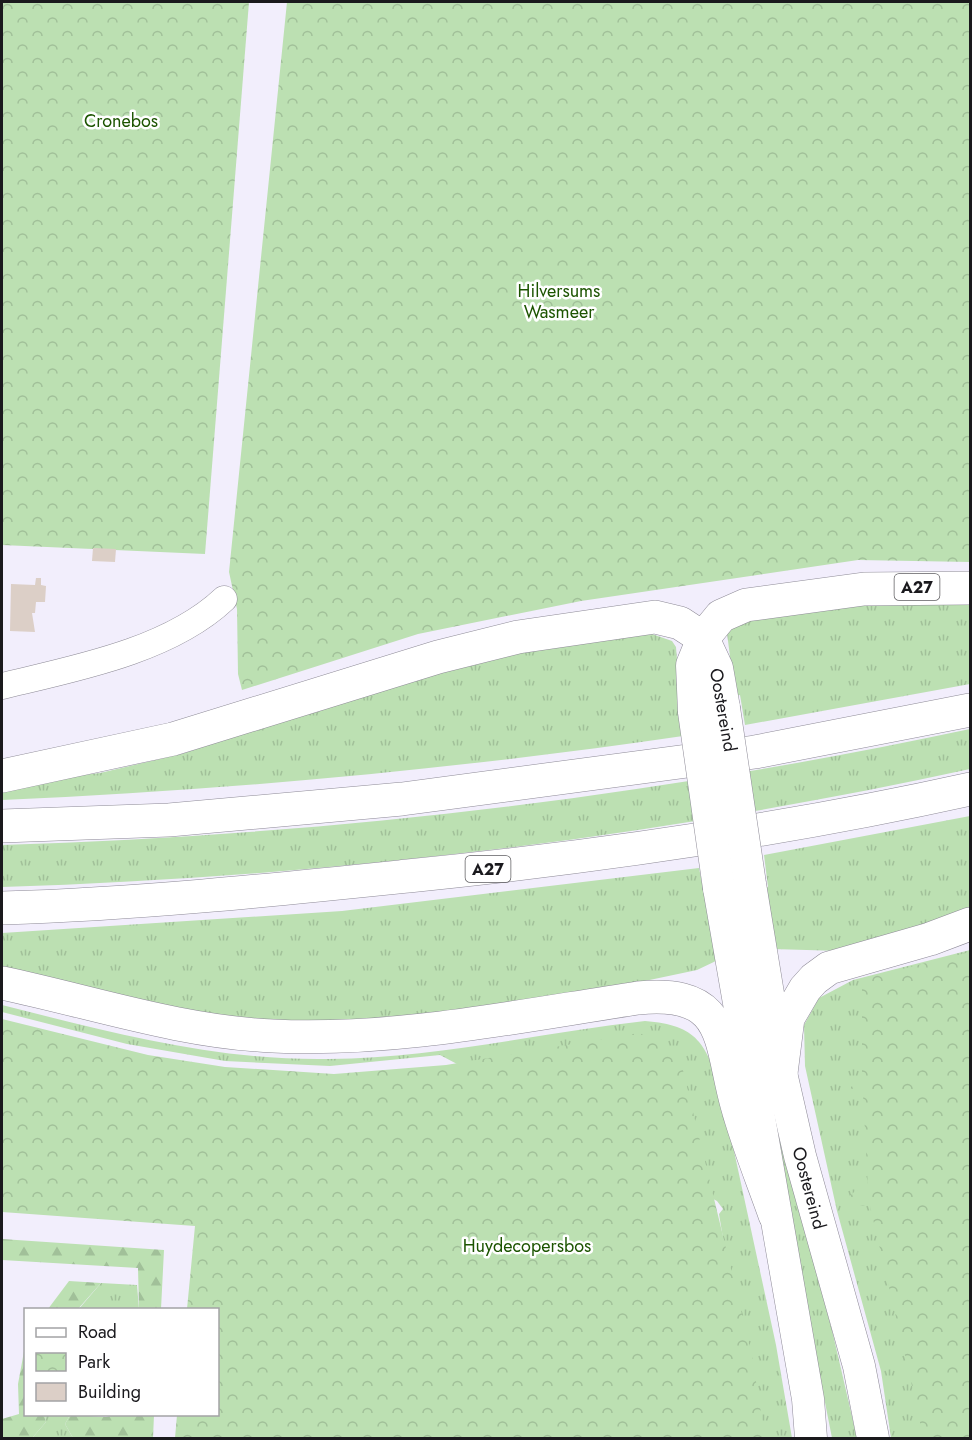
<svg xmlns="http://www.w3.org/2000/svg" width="972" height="1440" viewBox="0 0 972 1440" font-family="Jost,sans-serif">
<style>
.grass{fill:url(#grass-tufts)}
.forest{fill:url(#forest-firs)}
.park{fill:url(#park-crowns)}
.building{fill:#dccfc7}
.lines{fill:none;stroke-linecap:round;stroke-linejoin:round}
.minor-casing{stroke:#8e8b97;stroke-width:27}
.major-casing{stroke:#8e8b97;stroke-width:33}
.highway-casing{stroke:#8e8b97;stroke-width:34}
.minor{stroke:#fff;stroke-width:26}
.major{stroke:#fff;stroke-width:32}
.highway{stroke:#fff;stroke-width:33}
.major-bridge-casing{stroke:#8e8b97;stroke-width:33;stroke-linecap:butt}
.major-bridge{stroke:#fff;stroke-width:32}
.labels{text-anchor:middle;stroke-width:5;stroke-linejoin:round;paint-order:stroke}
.shield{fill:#fff;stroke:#5f5e61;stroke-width:1.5}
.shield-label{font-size:16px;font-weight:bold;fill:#1a191d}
.park-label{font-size:18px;fill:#1c5400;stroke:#fff}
.street-label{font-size:18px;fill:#1a191d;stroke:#fff}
</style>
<defs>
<pattern id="grass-tufts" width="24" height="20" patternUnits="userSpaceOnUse" patternTransform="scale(1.5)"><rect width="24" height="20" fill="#bce0b2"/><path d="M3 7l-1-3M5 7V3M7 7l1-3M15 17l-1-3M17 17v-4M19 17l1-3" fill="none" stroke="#a1c099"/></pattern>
<pattern id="forest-firs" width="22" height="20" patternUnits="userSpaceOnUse" patternTransform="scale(1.5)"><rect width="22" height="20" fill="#bce0b2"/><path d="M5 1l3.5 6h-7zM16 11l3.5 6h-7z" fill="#a1c099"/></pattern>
<pattern id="park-crowns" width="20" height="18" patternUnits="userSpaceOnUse" patternTransform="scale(1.5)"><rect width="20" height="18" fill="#bce0b2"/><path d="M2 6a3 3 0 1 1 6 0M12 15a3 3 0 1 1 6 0" fill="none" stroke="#a1c099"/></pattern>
</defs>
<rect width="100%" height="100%" fill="#f2eefc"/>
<g class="grass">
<path d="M970,600v84l-225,41 -5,-30 -5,1 -8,-63c16,-32 205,-32 243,-33z"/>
<path d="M652,634l20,7 4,6 7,89c-226,33 -453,54 -681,64v-16l98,-11 81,-19 234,-75 117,-29z"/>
<path d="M970,729v40c-317,69 -644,108 -968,118v-42c324,-10 651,-48 968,-116z"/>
<polygon points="970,816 970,917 841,951 772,949 763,889 768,887 764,855"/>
<polygon points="699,868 718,960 697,970 640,982 375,1023 233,1022 2,973 2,933 342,911"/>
<polygon points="970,950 970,1438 891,1438 881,1371 837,1211 805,1066 804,1025 819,998 853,980"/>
<polygon points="753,973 803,1222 832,1330 857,1438 832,1438 768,1114"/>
<path d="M2,1005c107,27 214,56 327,54 106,-1 211,-26 316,-38 53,4 61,23 76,70l55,254 16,93h-36l-37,-224 4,-5 -6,-8 -277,-146 -110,11 -105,-5 -98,-17 -125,-32z"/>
<polygon points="101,1283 137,1285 139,1309 78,1310"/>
<polygon points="45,1415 70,1415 65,1424 73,1438 27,1438 33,1437 46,1422"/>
</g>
<g class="forest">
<polygon points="2,1239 164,1250 161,1309 139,1309 138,1268 2,1260"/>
<polygon points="69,1281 101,1283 78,1309 48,1309"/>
<polygon points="25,1346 26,1414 45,1415 46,1422 33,1437 2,1438 2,1419 19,1414 18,1384"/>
<polygon points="70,1415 106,1417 116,1415 154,1415 153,1438 73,1438 65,1424"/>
</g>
<g class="park">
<polygon points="2,2 249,2 205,554 2,545"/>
<polygon points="287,2 970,2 970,562 858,560 581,601 418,634 242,690 238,674 237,609 229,572"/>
<polygon points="970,952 970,1438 920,1438 920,1420 870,1206 856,1205 848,1198 855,1191 868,1188 863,1094 850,1088 862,1076 862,979"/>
<polygon points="2,1019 148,1055 225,1067 334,1074 446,1065 639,1033 656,1040 680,1058 752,1356 765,1438 175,1438 177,1415 218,1414 218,1310 187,1309 195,1226 2,1212"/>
</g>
<g class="building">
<polygon points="93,548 116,549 115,562 92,561"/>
<polygon points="36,578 41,578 41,585 46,586 45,602 36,602 35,613 32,613 35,632 10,631 11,584 35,585"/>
</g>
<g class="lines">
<defs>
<path id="minor" d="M2,686c71,-17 167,-35 222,-87"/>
<g id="major">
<polyline points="703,638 717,668 724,708"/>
<polyline points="694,712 692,665 703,638"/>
<polyline points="750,884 781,1073 800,1156 859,1366 873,1438"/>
<polyline points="719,888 808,1399 811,1438"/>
</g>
<g id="highway">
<polyline points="2,776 173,739 438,657 518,637 655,617 680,623 703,638 721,616 746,605 864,589 970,588"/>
<polyline points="2,826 169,820 402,799 755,752 970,710"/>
<path d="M2,908c136,-4 270,-18 406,-32 188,-19 377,-46 562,-87"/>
<path d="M2,983c90,19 178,49 271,53 122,6 245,-20 365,-38 91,-9 81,43 99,107 10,37 25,73 38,110"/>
<polyline points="781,1073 788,1018 805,989 814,979 829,968 930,939 970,924"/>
</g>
</defs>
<use href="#minor" class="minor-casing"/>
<use href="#major" class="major-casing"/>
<use href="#highway" class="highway-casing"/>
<use href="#minor" class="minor"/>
<use href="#major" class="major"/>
<use href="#highway" class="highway"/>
<defs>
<g id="major-bridge">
<polyline points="724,708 750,884"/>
<polyline points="694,712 719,888"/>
</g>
</defs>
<use href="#major-bridge" class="major-bridge-casing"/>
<use href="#major-bridge" class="major-bridge"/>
</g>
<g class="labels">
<g class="shield">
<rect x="894.5" y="574" width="45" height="26" rx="4.5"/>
<rect x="465.5" y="856" width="45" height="26" rx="4.5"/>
</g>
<g class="shield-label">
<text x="917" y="593">A27</text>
<text x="488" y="875">A27</text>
</g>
<g class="park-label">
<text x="121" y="127">Cronebos</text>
<text x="559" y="297">Hilversums<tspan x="559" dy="21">Wasmeer</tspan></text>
<text x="527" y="1252">Huydecopersbos</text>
</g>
<g class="street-label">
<text transform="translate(723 710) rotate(80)" y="6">Oostereind</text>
<text transform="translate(809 1188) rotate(75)" y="6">Oostereind</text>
</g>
</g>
<rect width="972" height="1440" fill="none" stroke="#1a191d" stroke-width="6"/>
<rect x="24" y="1308" width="195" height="108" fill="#ffffff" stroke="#a3a3a5" stroke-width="1.5"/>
<rect x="36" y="1328" width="30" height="9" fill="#ffffff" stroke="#a3a3a5" stroke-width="1.5"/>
<text x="78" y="1338" font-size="18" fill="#1a191d">Road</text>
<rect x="36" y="1353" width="30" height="18" fill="url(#park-crowns)" stroke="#a3a3a5" stroke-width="1.5"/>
<text x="78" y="1368" font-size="18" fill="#1a191d">Park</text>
<rect x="36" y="1383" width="30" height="18" fill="#dccfc7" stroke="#a3a3a5" stroke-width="1.5"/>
<text x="78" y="1398" font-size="18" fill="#1a191d">Building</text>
</svg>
